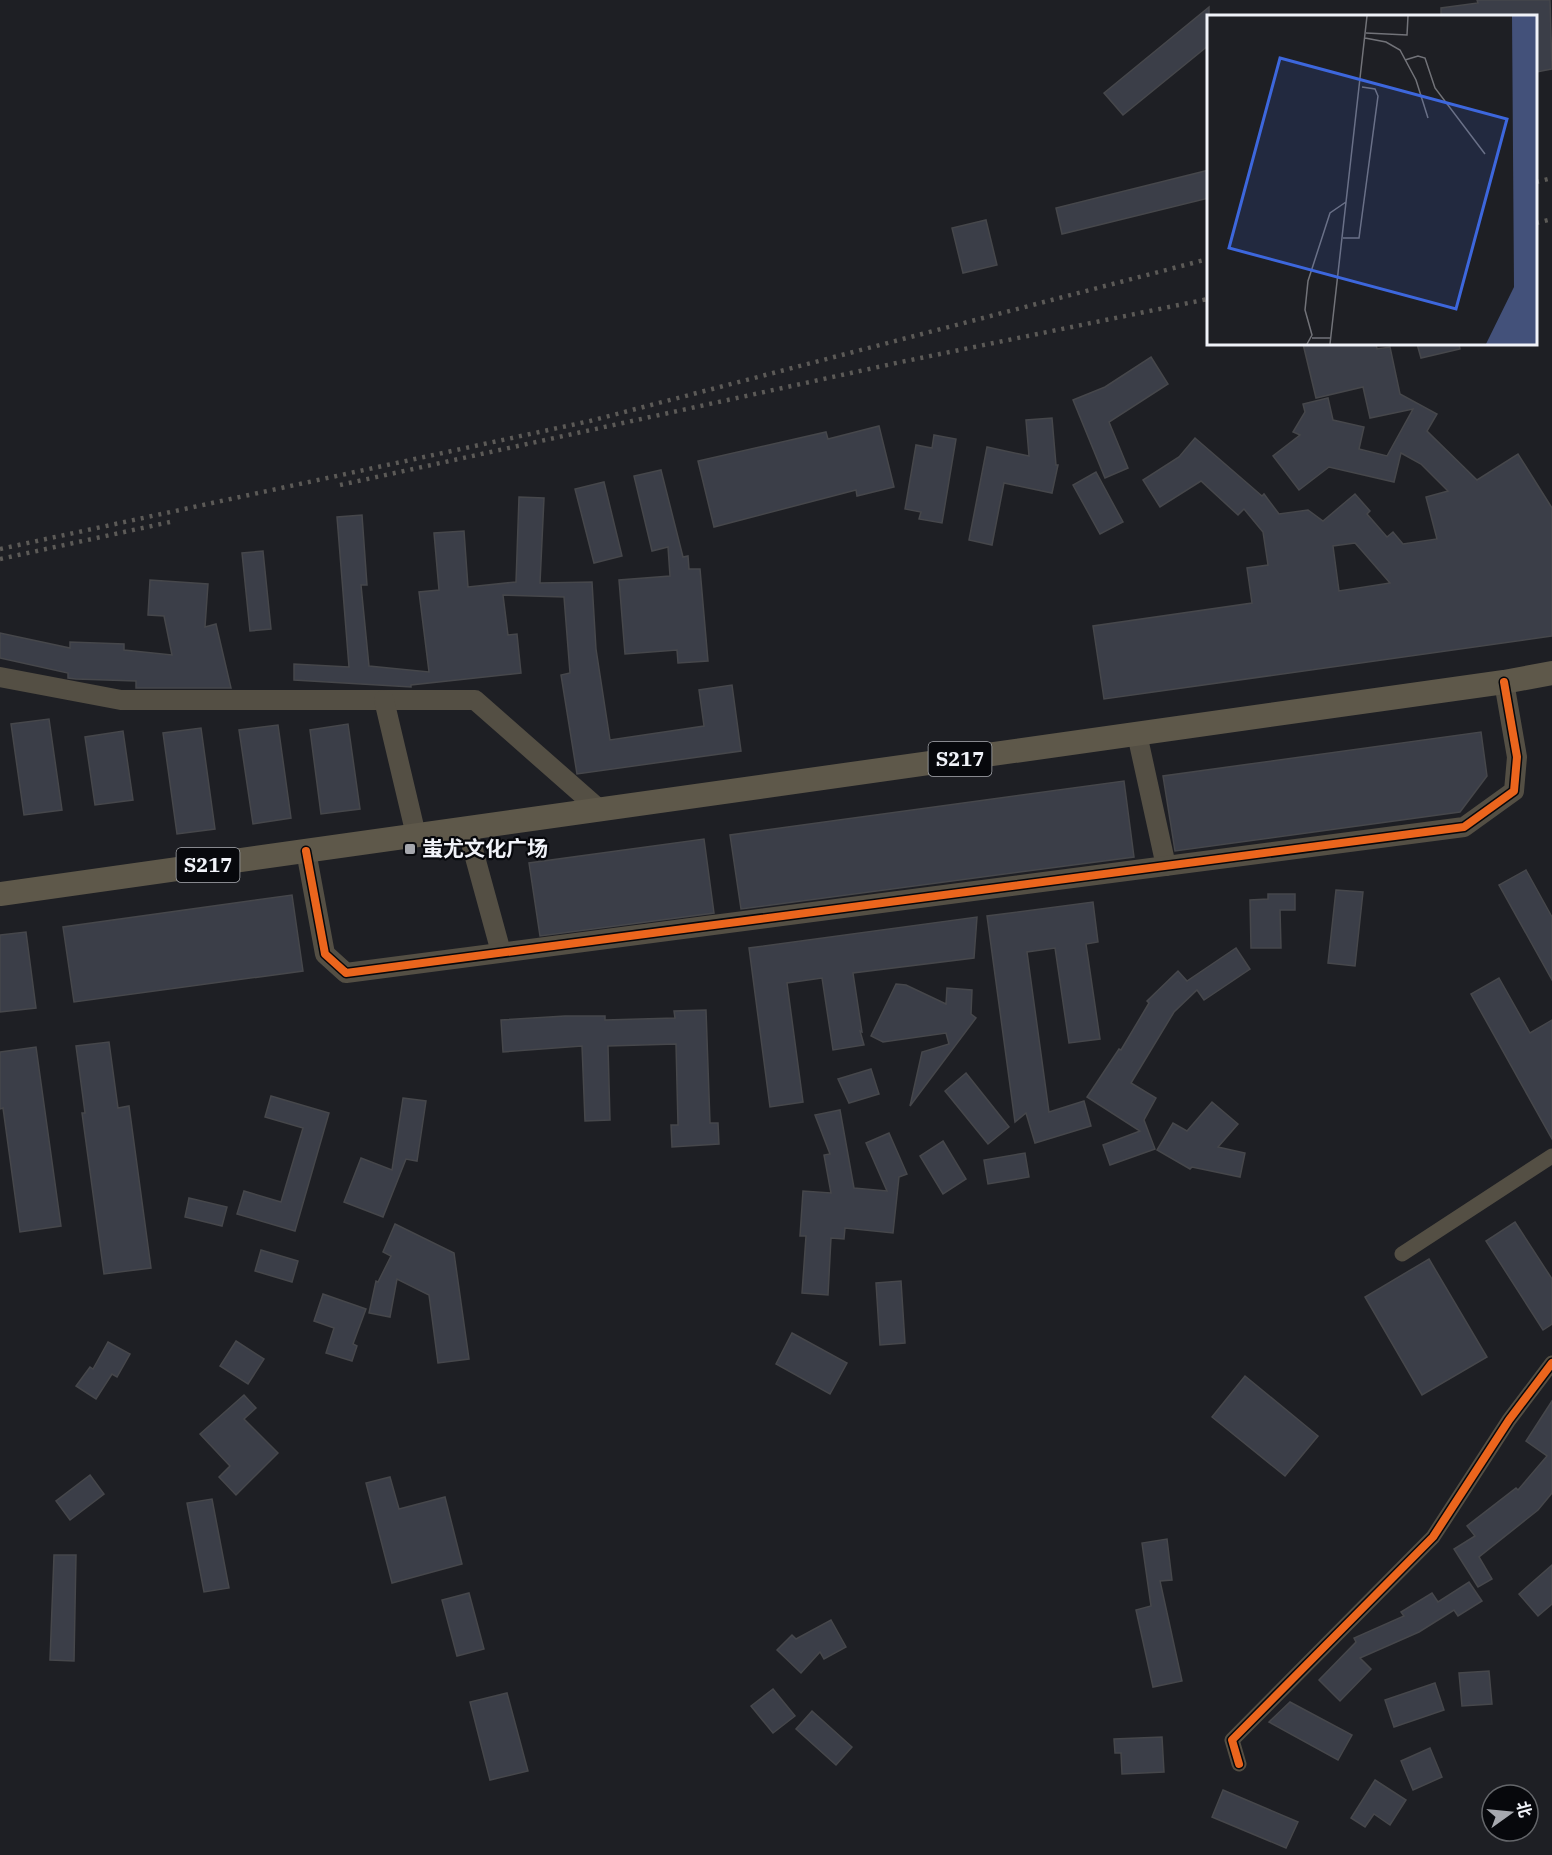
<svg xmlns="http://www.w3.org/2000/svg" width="1552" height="1855" viewBox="0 0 1552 1855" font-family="'IBM Plex Serif','Noto Sans SC',serif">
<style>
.building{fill:#3b3e48;stroke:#46474b;stroke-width:1.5;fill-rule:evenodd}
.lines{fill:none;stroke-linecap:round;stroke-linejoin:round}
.minor{stroke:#544f44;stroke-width:15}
.tertiary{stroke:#544f44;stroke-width:20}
.primary{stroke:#5e584a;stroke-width:24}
.rail{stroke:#5c5a57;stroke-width:4.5;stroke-dasharray:3 6;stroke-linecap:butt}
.cycleway-casing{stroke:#07080c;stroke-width:11}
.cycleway{stroke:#eb651d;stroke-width:8}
.poi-dot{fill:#a6a8ae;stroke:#07080c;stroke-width:2}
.labels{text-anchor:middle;stroke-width:4.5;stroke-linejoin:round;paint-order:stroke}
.shield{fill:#07080c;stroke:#aaacb1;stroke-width:1.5}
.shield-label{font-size:20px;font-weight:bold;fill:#f0f2f8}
.poi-label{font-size:21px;font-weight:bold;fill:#f0f2f8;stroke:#07080c;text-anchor:start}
.inset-road{fill:none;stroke:#727379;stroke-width:1.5}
.view{fill:#3d67dd;fill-opacity:0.15;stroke:#3d67dd;stroke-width:3}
.inset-edge{fill:none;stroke:#f0f2f8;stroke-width:3}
</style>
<rect width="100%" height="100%" fill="#1e1f24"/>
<g class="building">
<polygon points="1477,0 1550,0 1552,69 1536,72 1536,16 1441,16 1441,8 1478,3"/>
<polygon points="1209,7 1209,45 1123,115 1104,93"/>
<polygon points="1209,170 1209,198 1062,234 1056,208"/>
<polygon points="986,220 997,265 963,273 952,228"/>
<path d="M1303,344h73l1,5 13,-2 10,47 37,20 -10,17 50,49 41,-26 34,54v128l-448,63 -11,-73 159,-23 -5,-35 21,-3 -5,-33 -19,-23 -6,6 -37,-34 -41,26 -17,-27 36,-23 16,-19 67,58 2,-2 15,20 29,-4 15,11 32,-27 15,17 -3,3 20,23 6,-5 10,12 34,-5 -11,-42 22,-6 -27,-27 -20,-11 -7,29 -65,-15 -30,23 -26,-34 27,-21 -7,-3 12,-20 -2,-8 25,-6 5,22 31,7 -5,22 28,7 26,-47 -43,9 -7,-31 -47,11zM1355,543l8,9 27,31 -51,8 -6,-45z"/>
<polygon points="1417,344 1459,344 1460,349 1421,358"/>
<polygon points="1151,357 1168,384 1109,422 1128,468 1105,478 1073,400 1105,387"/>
<polygon points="1052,418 1056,465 1058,465 1052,493 1004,483 992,545 969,540 987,447 1029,456 1026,420"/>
<polygon points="879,426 894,487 857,496 856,490 714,527 698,461 826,432 828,439"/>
<polygon points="934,435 956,439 942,523 919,519 921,512 905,509 916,445 932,448"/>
<polygon points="661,470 683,557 688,556 689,569 700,569 708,661 678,663 677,650 625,654 619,580 670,576 668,547 652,551 634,476"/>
<polygon points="1096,472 1123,522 1100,534 1073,485"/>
<polygon points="604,482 622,556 594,563 575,489"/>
<polygon points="519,497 544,498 540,583 592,582 596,649 610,740 704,726 699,690 732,685 741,751 577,774 561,675 570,673 564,597 503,595 508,635 517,634 521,673 411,685 411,687 294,680 294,664 349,667 337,517 362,515 367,585 361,585 369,666 429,672 419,592 439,590 434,533 464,531 468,587 516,582"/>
<polygon points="263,551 271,629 250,631 242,553"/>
<polygon points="150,580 208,584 205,627 216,624 231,688 136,688 136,681 76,679 68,678 68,673 0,658 0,633 70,648 70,642 124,644 124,650 172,655 164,616 148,615"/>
<polygon points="49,719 62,810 24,815 11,724"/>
<polygon points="348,724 360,809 321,814 310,730"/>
<polygon points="278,725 291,818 253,824 239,730"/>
<polygon points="201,728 215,829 177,834 163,733"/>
<polygon points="123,731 133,800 95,805 85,737"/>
<polygon points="1481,732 1487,776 1460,812 1175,851 1163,776"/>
<polygon points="1124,781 1134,857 741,909 730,835"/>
<polygon points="704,839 714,913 540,936 529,863"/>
<polygon points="1526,870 1552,917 1552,980 1499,885"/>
<polygon points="1336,890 1363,892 1355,966 1328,963"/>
<polygon points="1268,894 1295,894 1295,910 1280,910 1281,948 1251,948 1250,900 1268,899"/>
<polygon points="292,895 303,971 74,1002 63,927"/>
<polygon points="1093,902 1098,942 1086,944 1100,1039 1069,1043 1055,948 1027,952 1049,1112 1084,1101 1091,1126 1035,1143 1026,1113 1015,1122 987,916"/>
<polygon points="977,917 974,958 853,973 862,1032 860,1031 864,1045 833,1050 822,978 787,983 803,1102 770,1107 749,948"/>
<polygon points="26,932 36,1008 0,1012 0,935"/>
<polygon points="1236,948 1250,969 1204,1000 1197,990 1174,1012 1131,1083 1156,1098 1144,1120 1155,1149 1110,1165 1103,1145 1140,1131 1087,1097 1119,1049 1121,1050 1149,1003 1147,1001 1178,971 1187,981"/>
<polygon points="1499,978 1530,1033 1552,1020 1552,1139 1471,994"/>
<polygon points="896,984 906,985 946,1004 947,988 972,990 971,1014 976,1018 910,1106 922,1052 949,1044 946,1033 883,1042 871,1036"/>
<polygon points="706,1010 710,1123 718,1123 719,1144 672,1147 671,1125 678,1125 676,1044 608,1046 610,1120 585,1121 582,1046 503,1052 501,1020 565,1016 605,1016 605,1020 675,1018 674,1011"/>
<polygon points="109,1042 118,1108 129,1106 151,1268 104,1274 82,1113 85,1113 76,1046"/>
<polygon points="36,1047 61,1226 20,1232 3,1108 0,1109 0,1052"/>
<polygon points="871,1069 879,1094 849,1103 838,1079"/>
<polygon points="966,1073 1009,1127 988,1144 945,1091"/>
<polygon points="271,1096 329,1113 295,1231 237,1214 244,1191 281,1202 303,1128 265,1117"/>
<polygon points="403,1098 426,1101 417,1161 406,1159 383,1217 344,1202 361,1158 392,1170"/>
<polygon points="1212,1102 1238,1124 1218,1147 1245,1153 1240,1177 1192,1167 1190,1169 1157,1150 1173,1123 1187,1131"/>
<polygon points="840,1110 854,1188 887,1191 866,1143 889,1133 907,1174 899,1177 893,1233 845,1228 844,1239 831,1238 828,1295 802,1293 806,1236 800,1236 803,1191 831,1193 824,1155 830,1154 815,1115"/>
<polygon points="943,1141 966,1179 943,1194 920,1156"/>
<polygon points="1025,1153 1029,1177 988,1184 984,1160"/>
<polygon points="189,1198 227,1207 222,1226 185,1217"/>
<polygon points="1515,1222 1552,1279 1552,1324 1543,1330 1486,1241"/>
<polygon points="395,1224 454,1253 469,1359 438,1363 429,1295 397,1279 390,1317 369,1313 376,1281 378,1282 391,1256 383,1252"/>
<polygon points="261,1250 298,1261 292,1282 255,1271"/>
<polygon points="1429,1259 1487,1357 1422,1395 1365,1297"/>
<polygon points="901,1281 905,1343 880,1345 876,1283"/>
<polygon points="323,1294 366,1309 353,1344 357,1346 352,1361 326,1353 334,1328 314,1321"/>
<polygon points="792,1333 847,1363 830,1394 776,1364"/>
<polygon points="236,1341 264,1359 248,1384 220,1366"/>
<polygon points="108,1342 130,1354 117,1377 112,1374 96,1399 76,1386 90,1367 93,1369"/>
<polygon points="1245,1376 1318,1436 1285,1476 1212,1417"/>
<polygon points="244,1395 256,1408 244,1419 278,1453 236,1495 219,1477 230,1466 200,1434"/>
<polygon points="1552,1401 1552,1493 1538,1510 1479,1557 1492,1579 1478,1587 1454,1549 1475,1536 1467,1526 1516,1488 1518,1490 1547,1456 1526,1441"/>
<polygon points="90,1475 104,1494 70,1520 56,1501"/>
<polygon points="390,1477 399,1509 445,1497 462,1564 392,1583 366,1483"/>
<polygon points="212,1499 229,1588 204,1592 187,1503"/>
<polygon points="1167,1539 1172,1580 1160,1581 1182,1681 1153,1687 1136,1610 1151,1606 1142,1543"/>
<polygon points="54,1555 76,1555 74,1661 50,1660"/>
<polygon points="1552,1565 1552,1604 1538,1616 1519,1594"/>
<polygon points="1469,1582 1482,1601 1458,1616 1454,1610 1419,1632 1360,1658 1371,1669 1340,1701 1319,1680 1356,1642 1354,1638 1404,1616 1401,1612 1432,1593 1438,1602"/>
<polygon points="469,1593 484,1649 457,1656 442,1600"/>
<polygon points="831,1620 846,1647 824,1659 820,1652 801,1673 777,1650 792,1635 796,1639"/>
<polygon points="1489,1671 1492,1704 1462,1706 1459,1673"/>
<polygon points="1435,1683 1444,1710 1394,1727 1385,1700"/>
<polygon points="773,1689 795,1716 773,1733 751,1706"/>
<polygon points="507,1693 528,1771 490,1780 470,1702"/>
<polygon points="1290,1702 1352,1735 1338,1760 1269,1722"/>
<polygon points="812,1711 852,1747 836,1765 796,1729"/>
<polygon points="1162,1737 1164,1772 1122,1774 1121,1753 1115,1753 1114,1739"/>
<polygon points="1430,1748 1442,1777 1413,1790 1401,1761"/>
<polygon points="1375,1780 1406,1800 1390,1825 1374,1814 1365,1827 1351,1818"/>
<polygon points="1223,1790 1298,1822 1286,1848 1212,1817"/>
</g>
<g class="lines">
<g class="minor">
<polyline points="1402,1254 1552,1156"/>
<polyline points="1239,1764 1232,1740 1433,1537 1509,1420 1552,1363"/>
</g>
<g class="tertiary">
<polyline points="0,677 121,700 475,700 600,810"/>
<polyline points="384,700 416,835"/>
<polyline points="1137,734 1166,866"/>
<polyline points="467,828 501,952"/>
<polyline points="306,851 325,954 346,973 1464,827 1514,791 1517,757 1504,682"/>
</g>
<polyline class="primary" points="0,894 1504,682 1552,673"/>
<g class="rail">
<polyline points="1536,182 1552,178"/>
<polyline points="1536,223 1552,219"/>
<polyline points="340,485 901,362 1208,299"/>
<polyline points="0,549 590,421 1208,259"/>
<polyline points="0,559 170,522"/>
</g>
<defs>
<g id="cycleway">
<polyline points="306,851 325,954 346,973 1464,827 1514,791 1517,757 1504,682"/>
<polyline points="1239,1764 1232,1740 1433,1537 1509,1420 1552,1363"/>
</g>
</defs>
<use href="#cycleway" class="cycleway-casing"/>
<use href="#cycleway" class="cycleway"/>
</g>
<rect class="poi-dot" x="404" y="843" width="12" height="12" rx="3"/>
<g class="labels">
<g class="shield">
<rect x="928.5" y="742" width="63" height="34" rx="4.5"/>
<rect x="176.5" y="848" width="63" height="34" rx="4.5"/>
</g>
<g class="shield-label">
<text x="960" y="766">S217</text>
<text x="208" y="872">S217</text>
</g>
<g class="poi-label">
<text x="422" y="856">蚩尤文化广场</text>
</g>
</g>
<g transform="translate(1207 15)">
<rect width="330" height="330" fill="#1e1f24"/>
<path d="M305,1h25v328h-51l28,-57z" fill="#43517a"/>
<path class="inset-road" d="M159,18l41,2 1,-19M158,23l21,4 14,8 16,30 12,38M198,45l13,-4 7,2 10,30 50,66M136,223h16l19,-142 -3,-7 -13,-2M105,323h19M100,329l5,-9 -7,-25 3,-29 22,-68 16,-11M123,329l37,-328"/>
<path class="view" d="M73,43l227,61 -51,190 -227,-61z"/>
<rect width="330" height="330" class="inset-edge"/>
</g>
<g transform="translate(1510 1813) rotate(75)"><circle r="28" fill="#07080c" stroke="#64666a" stroke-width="1.5"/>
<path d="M0-4.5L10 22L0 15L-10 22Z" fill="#a6a8ae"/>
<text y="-9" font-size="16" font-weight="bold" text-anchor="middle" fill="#f0f2f8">北</text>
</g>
</svg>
